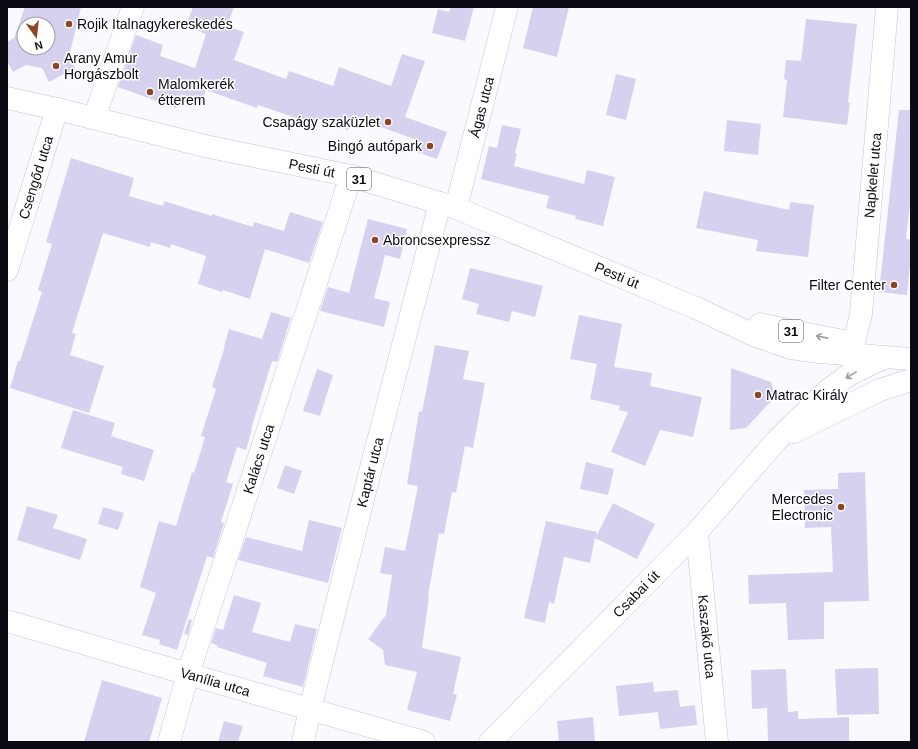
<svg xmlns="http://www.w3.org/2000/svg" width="918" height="749" viewBox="0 0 918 749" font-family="Arial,sans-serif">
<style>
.building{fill:#d7d1f0;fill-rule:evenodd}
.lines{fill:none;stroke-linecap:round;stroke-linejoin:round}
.minor-casing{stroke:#c7c1dd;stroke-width:23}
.major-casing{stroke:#c7c1dd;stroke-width:23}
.minor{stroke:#fff;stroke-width:22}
.major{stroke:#fff;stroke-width:22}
.oneway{stroke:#9e9da1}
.poi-dot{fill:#8d4524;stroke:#fff;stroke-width:1.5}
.labels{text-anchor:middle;stroke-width:3;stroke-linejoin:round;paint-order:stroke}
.shield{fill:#fff;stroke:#55545a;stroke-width:1}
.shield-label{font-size:13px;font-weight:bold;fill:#0c0a13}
.poi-label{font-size:14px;fill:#0c0a13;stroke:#fff;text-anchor:start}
.street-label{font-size:14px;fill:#0c0a13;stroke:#fff}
</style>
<rect width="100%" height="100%" fill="#faf9ff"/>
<g class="building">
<path d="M25,7h56l-12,50 6,11 -26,14 -7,-14 -16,-3 -13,7 -6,-11v-19l7,-4zM24,24h24v24h-24z"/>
<polygon points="193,7 234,7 227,26 244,32 234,60 286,79 289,71 333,86 339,67 391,86 402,54 425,61 405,117 447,132 437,159 414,151 417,140 353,117 348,130 316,118 314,124 258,105 257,108 206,90 202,102 181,94 176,108 118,87 136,35 163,45 160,56 195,68 206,34 186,26"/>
<polygon points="451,7 474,7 465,41 432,33 438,9 449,12"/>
<polygon points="533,7 569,7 557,57 523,48"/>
<polygon points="806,19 857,24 848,102 850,103 847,125 783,117 787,80 784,79 786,60 801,61"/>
<polygon points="616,74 636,79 626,120 606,115"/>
<polygon points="899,110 911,110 911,195 906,239 911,240 911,255 907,295 879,292"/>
<polygon points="727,120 761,124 758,155 724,151"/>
<polygon points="502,125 521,129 515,153 517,154 514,166 584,184 587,170 615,177 603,226 575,219 576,216 546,208 549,196 481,179 489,146 497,148"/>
<polygon points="71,158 134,178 129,196 163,206 164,201 212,216 212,214 253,227 254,222 284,231 290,212 323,222 309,263 265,249 250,299 223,290 222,292 198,284 206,256 171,244 170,248 151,242 150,247 103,233 72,333 76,334 70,355 104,366 89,413 10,388 18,361 20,361 42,292 38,290 52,244 46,242"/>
<polygon points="704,191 789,210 790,202 814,205 808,257 756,251 758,240 696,228"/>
<polygon points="368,219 407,229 400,259 385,255 374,298 390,302 384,327 320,311 328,287 349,293"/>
<polygon points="470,268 543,286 535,317 512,311 509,322 476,314 479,304 462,299"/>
<polygon points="271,312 291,318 277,362 272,361 251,429 252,429 246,450 237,447 226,482 233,484 221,522 224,523 213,558 207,556 177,650 159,644 160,640 142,635 156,593 140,587 159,521 176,526 192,472 194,473 205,437 201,436 216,389 212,387 225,346 224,346 229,329 262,339"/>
<polygon points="579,315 622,324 614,367 652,373 650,386 702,397 693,437 660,430 645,466 611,452 628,412 619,410 620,406 590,399 597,364 570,359"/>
<polygon points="435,345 469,351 463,379 485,383 473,448 465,446 456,493 452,492 444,534 439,533 428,596 429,596 422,648 461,657 453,694 457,695 450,721 407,710 417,672 385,665 383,650 368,639 386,615 392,575 380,573 385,547 405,551 418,486 407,484 419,411 422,412"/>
<polygon points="731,368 771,382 775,397 746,428 730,430"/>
<polygon points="317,369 333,375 320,416 303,411"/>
<polygon points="73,410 115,423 111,436 154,450 144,481 121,474 123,467 61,448"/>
<polygon points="586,462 614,469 608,495 580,489"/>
<polygon points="285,465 302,471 294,494 277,488"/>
<polygon points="865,472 869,601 824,602 824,639 788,640 786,603 749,604 748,575 833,572 831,527 805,528 804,490 838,489 838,473"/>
<polygon points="613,503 655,524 637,559 595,538 590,563 564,557 554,604 549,602 545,623 524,618 546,521 597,532 596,537"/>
<polygon points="27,506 58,515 53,528 87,539 80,560 17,540"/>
<polygon points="103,507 124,513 118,530 98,524"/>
<polygon points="309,520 342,528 328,583 238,560 246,537 302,551"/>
<polygon points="234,595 261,603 252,632 290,642 295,624 317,629 303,687 263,676 267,663 217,647 218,646 211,643 216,628 223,630"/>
<polygon points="189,619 192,620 188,635 184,634"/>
<polygon points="878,668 879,714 837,715 835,669"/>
<polygon points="786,669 788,712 798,711 798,719 849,717 849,742 768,742 767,708 752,709 751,670"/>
<polygon points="102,680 162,698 149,742 84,742"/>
<polygon points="653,682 654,692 678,690 680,707 695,705 697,725 660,729 658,712 619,716 616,686"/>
<polygon points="593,717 595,742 559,742 557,721"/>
<polygon points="224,721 243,726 238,742 218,742"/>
</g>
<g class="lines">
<defs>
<g id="minor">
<polyline points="94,118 133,7"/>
<path id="s1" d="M456,208l51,-201"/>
<path id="s2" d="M7,270l50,-161"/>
<path id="s3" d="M854,343l7,-29 26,-307"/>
<path id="s4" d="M697,532l20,210"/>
<path id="s5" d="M7,621l181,53 236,68"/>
<path id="s6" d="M169,742l19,-68 163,-498"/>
<path id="s7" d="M303,742l7,-33 62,-245 68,-261"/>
</g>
<g id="major">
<path id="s8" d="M7,98l50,11 148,37 146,30 105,32 240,100 60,28 35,12 28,4 92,7"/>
<polyline points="760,324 791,331 849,342"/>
<polyline points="794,432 880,390 911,380"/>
<path id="s9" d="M490,742l207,-210 79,-91 51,-50 23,-17 34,-16"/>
</g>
</defs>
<use href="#minor" class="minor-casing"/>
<use href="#major" class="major-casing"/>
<use href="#minor" class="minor"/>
<use href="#major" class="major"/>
</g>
<defs><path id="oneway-shaft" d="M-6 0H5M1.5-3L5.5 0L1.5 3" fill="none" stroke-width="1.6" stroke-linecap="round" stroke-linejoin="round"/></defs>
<g class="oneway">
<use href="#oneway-shaft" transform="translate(822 337) rotate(-169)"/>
<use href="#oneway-shaft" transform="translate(851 375) rotate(149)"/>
</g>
<g class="poi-dot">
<circle cx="69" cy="24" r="4"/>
<circle cx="56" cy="66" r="4"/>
<circle cx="150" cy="92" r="4"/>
<circle cx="388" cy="122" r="4"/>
<circle cx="430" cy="146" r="4"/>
<circle cx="375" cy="240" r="4"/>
<circle cx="894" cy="285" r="4"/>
<circle cx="758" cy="395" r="4"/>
<circle cx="841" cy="507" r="4"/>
</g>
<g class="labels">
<g class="shield">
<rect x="347" y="168" width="24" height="22" rx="3"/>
<rect x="779" y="320" width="24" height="22" rx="3"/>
</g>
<g class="shield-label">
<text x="359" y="184">31</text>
<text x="791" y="336">31</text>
</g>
<g class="poi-label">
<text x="77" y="29">Rojik Italnagykereskedés</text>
<text x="64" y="63">Arany Amur<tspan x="64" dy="16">Horgászbolt</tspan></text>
<text x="158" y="89">Malomkerék<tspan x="158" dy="16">étterem</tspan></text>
<text x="380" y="127" text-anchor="end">Csapágy szaküzlet</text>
<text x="422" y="151" text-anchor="end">Bingó autópark</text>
<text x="383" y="245">Abroncsexpressz</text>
<text x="886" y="290" text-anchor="end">Filter Center</text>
<text x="766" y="400">Matrac Király</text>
<text x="833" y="504" text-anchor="end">Mercedes<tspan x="833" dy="16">Electronic</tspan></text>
</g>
<g class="street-label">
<text dy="5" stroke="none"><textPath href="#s1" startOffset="104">Ágas utca</textPath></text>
<text dy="5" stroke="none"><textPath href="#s8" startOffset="313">Pesti út</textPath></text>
<text dy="5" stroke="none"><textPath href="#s3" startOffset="169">Napkelet utca</textPath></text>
<text dy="5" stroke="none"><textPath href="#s2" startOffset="97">Csengőd utca</textPath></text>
<text dy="5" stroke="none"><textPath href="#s8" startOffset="637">Pesti út</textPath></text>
<text dy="5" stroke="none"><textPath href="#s6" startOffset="297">Kalács utca</textPath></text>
<text dy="5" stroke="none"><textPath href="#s7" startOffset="278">Kaptár utca</textPath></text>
<text dy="5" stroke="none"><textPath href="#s9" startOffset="208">Csabai út</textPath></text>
<text dy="5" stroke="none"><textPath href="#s4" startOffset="105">Kaszakő utca</textPath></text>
<text dy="5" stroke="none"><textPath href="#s5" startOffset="217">Vanília utca</textPath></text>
</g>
</g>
<rect width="918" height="749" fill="none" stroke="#0c0a13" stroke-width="16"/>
<g transform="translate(36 36) rotate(165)"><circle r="19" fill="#ffffff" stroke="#9e9da1"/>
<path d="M0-3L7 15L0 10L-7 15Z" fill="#8d4524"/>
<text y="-6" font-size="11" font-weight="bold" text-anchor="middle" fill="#0c0a13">N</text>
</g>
</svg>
